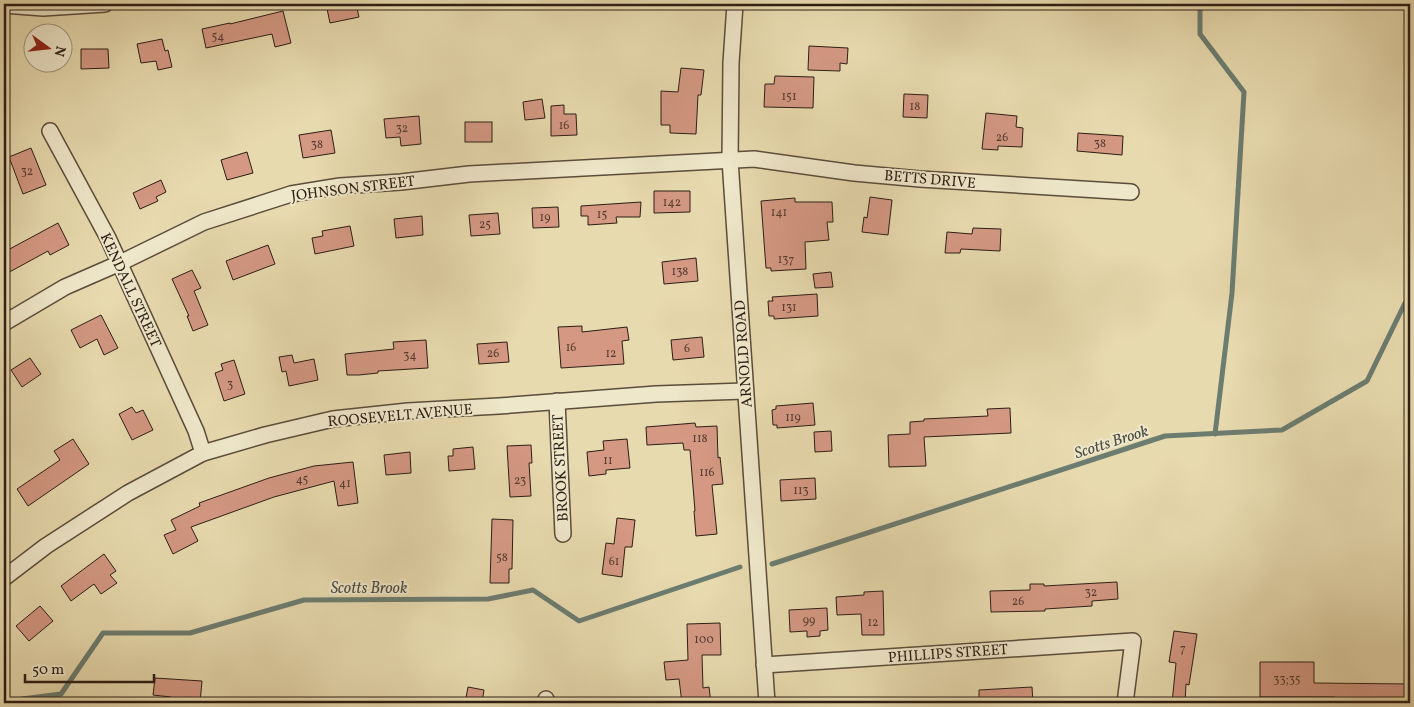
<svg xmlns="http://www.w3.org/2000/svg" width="1414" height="707" viewBox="0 0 1414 707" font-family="Vollkorn,serif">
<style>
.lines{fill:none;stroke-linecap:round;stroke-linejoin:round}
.stream{stroke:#6c7c70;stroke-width:5}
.building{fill:#d49883;stroke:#2c1e15}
.minor-casing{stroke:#5b4d3b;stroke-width:18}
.minor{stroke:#efe7ca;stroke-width:15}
.labels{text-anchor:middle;stroke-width:4;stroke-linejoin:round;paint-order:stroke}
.number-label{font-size:12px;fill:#563c30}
.street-label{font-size:15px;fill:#2c1e15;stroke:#efe7ca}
.water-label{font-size:16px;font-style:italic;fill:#4c4d43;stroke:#efe7ca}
</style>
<rect width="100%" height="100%" fill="#e7daae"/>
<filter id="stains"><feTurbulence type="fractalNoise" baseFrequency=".004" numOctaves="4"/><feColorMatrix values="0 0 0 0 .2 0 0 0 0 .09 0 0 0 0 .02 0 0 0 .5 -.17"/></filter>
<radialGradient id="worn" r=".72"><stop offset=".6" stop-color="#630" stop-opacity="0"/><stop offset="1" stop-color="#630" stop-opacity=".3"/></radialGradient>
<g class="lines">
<g class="stream">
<polyline points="1200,4 1200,34 1244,92 1232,293 1215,434"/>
<polyline points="772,564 1165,436 1282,430 1367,381 1405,303 1410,301"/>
<polyline points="19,703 22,699 61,694 103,633 190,633 304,600 488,599 533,590 579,621 740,567"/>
</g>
</g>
<g class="building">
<polygon points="326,4 356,4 359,17 330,23"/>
<polygon points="283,11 291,43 275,47 272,34 206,48 202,29 230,23 230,24"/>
<polygon points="162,39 165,51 168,50 172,67 158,70 156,61 141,63 137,44"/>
<polygon points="809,46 848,48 847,64 840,63 840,71 808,70"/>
<polygon points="81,49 108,49 109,68 81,69"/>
<polygon points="681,68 704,70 701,95 698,95 696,134 670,133 670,125 661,125 661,91 678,92"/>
<polygon points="775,76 814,77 813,108 764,107 765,84 774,84"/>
<polygon points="904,94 928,95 927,118 903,117"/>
<polygon points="542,99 545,118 525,120 523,102"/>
<polygon points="564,105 564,114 576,114 577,135 551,136 551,106"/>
<polygon points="986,113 1017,116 1016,127 1023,128 1022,147 998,146 998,150 982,149"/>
<polygon points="419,116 421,144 401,146 400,137 386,138 384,119"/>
<rect x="465" y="122" width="27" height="20"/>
<polygon points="331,130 335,153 303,158 299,135"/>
<polygon points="1078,133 1123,136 1122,155 1077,151"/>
<polygon points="31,148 46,185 23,194 9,157"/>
<polygon points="247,152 253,173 227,180 221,160"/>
<polygon points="161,180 166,192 156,197 158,201 140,209 133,193"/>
<polygon points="654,191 690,191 690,212 654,213"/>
<polygon points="870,197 892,200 888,235 862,232 864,217 867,218"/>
<polygon points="795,198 795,202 832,202 833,222 827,222 829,240 805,242 806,269 771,271 771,268 766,268 761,201"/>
<polygon points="641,202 640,217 616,217 617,223 588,225 588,216 581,216 581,206"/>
<polygon points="558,207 559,227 533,228 532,208"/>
<polygon points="498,213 500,234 471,236 469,215"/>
<polygon points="422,216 423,235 396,238 394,219"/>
<polygon points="58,223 69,245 50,255 48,251 4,275 4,252"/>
<polygon points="350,226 354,246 315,254 312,238 323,236 322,231"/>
<polygon points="973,228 1001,229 1000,251 961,249 960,253 945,253 947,232 972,234"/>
<polygon points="268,245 275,264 233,280 226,261"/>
<polygon points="696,258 698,281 664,284 662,262"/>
<polygon points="192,270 201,288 194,291 208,325 193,331 187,316 189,316 172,279"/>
<polygon points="831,272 833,287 815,288 813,274"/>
<polygon points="817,294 818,316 774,319 774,316 769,316 768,301 773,301 772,297"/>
<polygon points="101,315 118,348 104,355 97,339 80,348 71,330"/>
<polygon points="582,326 582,332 627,327 629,340 622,341 624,364 561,368 558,327"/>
<polygon points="702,337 704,357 673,360 671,340"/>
<polygon points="426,340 428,368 378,371 378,373 359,375 347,375 345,354 394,349 393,342"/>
<polygon points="507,342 509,362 479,364 477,344"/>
<polygon points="292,355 294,363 314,359 318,380 289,386 286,371 282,372 279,357"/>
<polygon points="30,358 41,374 22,387 11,370"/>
<polygon points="234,360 245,394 224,401 215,373 223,370 221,364"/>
<polygon points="813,403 815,425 777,428 777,425 773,425 772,410 776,409 776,406"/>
<polygon points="132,407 136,413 143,410 153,430 132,440 119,414"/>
<polygon points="1010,408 1011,433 924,437 926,466 889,467 888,435 910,434 910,422 924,421 924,419 988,416 987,409"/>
<polygon points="695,423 696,427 717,426 718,458 720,457 723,484 712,485 717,534 696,536 694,511 695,511 690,450 684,450 683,443 647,445 646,427"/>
<polygon points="831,431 832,451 815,452 814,432"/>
<polygon points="73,439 89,464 28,506 17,489 60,460 54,451"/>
<polygon points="627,439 630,468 606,470 606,474 589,476 587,452 604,450 603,441"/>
<polygon points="531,445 532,463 529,463 531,496 510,497 507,446"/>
<polygon points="473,447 475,469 449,471 448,456 453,456 453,449"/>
<polygon points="410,452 411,473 386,475 384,455"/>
<polygon points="353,462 358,503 338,506 334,481 274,497 191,527 198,541 173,554 164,535 176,530 171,520 200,506 199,503 269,478 314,466"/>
<polygon points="815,478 816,499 781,501 780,480"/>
<polygon points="617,518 635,520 632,547 625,547 622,577 602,574 606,543 614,544"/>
<polygon points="492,519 513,520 512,569 509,569 509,583 490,583"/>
<polygon points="104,554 116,571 110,575 117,583 101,594 94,584 71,601 61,586"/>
<polygon points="1117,582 1118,599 1092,601 1092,606 1045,609 1045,611 991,612 990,591 1030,590 1030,584 1044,584 1044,586"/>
<polygon points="883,591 884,635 862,635 861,614 837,615 836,597 864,595 864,592"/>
<polygon points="40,606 53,621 29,641 16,626"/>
<polygon points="827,608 828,630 820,631 820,636 807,637 807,631 790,632 789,610"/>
<polygon points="720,623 721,655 702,655 703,688 709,687 711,703 682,703 679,679 666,680 664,662 688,660 687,624"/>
<polygon points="1174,631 1197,634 1189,685 1186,684 1185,703 1172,703 1176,663 1169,662"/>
<polygon points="1260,662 1314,662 1314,683 1410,684 1410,703 1335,703 1335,697 1260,697"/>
<polygon points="155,678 202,681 200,703 171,702 171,697 153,695"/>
<polygon points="468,687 484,690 482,703 465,703"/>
<polygon points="1032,687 1033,703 979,703 979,690"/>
</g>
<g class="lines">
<defs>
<g id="minor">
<polyline points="735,4 731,63 730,160 767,703"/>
<polyline points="4,5 43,8 105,4"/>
<polyline points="50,131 108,238 196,431 203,453"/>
<polyline points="4,323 65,287 120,263 204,222 291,194 340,186 401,182 469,174 754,159 854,173 920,179 1131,192"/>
<polyline points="557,401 563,534"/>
<polyline points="4,578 46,546 128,493 203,453 265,435 333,419 408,411 499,406 656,394 745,391"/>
<polyline points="764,665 1133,641 1125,703"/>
<polyline points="546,703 546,699"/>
</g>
</defs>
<use href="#minor" class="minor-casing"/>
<use href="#minor" class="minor"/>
</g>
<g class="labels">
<g class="number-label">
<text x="218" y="40">54</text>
<text x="789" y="100">151</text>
<text x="915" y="110">18</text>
<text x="564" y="129">16</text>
<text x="402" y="132">32</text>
<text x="1002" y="141">26</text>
<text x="1100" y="147">38</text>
<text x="317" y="148">38</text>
<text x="27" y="175">32</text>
<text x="672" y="206">142</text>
<text x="779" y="216">141</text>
<text x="602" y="218">15</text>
<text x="545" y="221">19</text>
<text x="485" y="228">25</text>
<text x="786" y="263">137</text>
<text x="680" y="275">138</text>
<text x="789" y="311">131</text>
<text x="571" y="351">16</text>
<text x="687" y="352">6</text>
<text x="493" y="357">26</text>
<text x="611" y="357">12</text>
<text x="410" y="359">34</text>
<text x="230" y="388">3</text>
<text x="793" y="421">119</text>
<text x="700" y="442">118</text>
<text x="608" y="464">11</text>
<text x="707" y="476">116</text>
<text x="302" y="483">45</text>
<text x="520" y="484">23</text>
<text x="345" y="487">41</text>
<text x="801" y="494">113</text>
<text x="502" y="561">58</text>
<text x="614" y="565">61</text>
<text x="1091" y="596">32</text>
<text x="1018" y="605">26</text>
<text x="809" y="624">99</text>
<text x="873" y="626">12</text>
<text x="704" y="643">100</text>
<text x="1183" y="652">7</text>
<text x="1287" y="683">33;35</text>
</g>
<g class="street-label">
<text transform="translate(930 179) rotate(5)" y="5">BETTS DRIVE</text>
<text transform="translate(353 188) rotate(-7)" y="5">JOHNSON STREET</text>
<text transform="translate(131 290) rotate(65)" y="5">KENDALL STREET</text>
<text transform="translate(743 354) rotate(-94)" y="5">ARNOLD ROAD</text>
<text transform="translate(400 415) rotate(-5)" y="5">ROOSEVELT AVENUE</text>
<text transform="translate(560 468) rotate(-93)" y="5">BROOK STREET</text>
<text transform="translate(948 653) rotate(-4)" y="5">PHILLIPS STREET</text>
</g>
<g class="water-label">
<text transform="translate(1111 441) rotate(-18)" y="6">Scotts Brook</text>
<text x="369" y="593">Scotts Brook</text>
</g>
</g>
<rect width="1414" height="707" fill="none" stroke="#e7daae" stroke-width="20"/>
<rect x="5" y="5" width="1404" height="697" fill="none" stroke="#2c1e15" stroke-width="2.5"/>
<rect x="10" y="10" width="1394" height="687" fill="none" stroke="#2c1e15"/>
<g transform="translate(48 48) rotate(105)"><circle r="24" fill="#efe7ca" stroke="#a19782"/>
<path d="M0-4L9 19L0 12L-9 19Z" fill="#8f2418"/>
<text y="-8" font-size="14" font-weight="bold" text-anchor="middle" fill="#2c1e15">N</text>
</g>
<path d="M25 674v8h129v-8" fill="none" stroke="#2c1e15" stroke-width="2.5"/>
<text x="32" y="674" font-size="15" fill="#2c1e15" stroke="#efe7ca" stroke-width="4" paint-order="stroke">50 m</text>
<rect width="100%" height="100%" filter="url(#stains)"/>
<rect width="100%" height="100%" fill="url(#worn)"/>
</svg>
